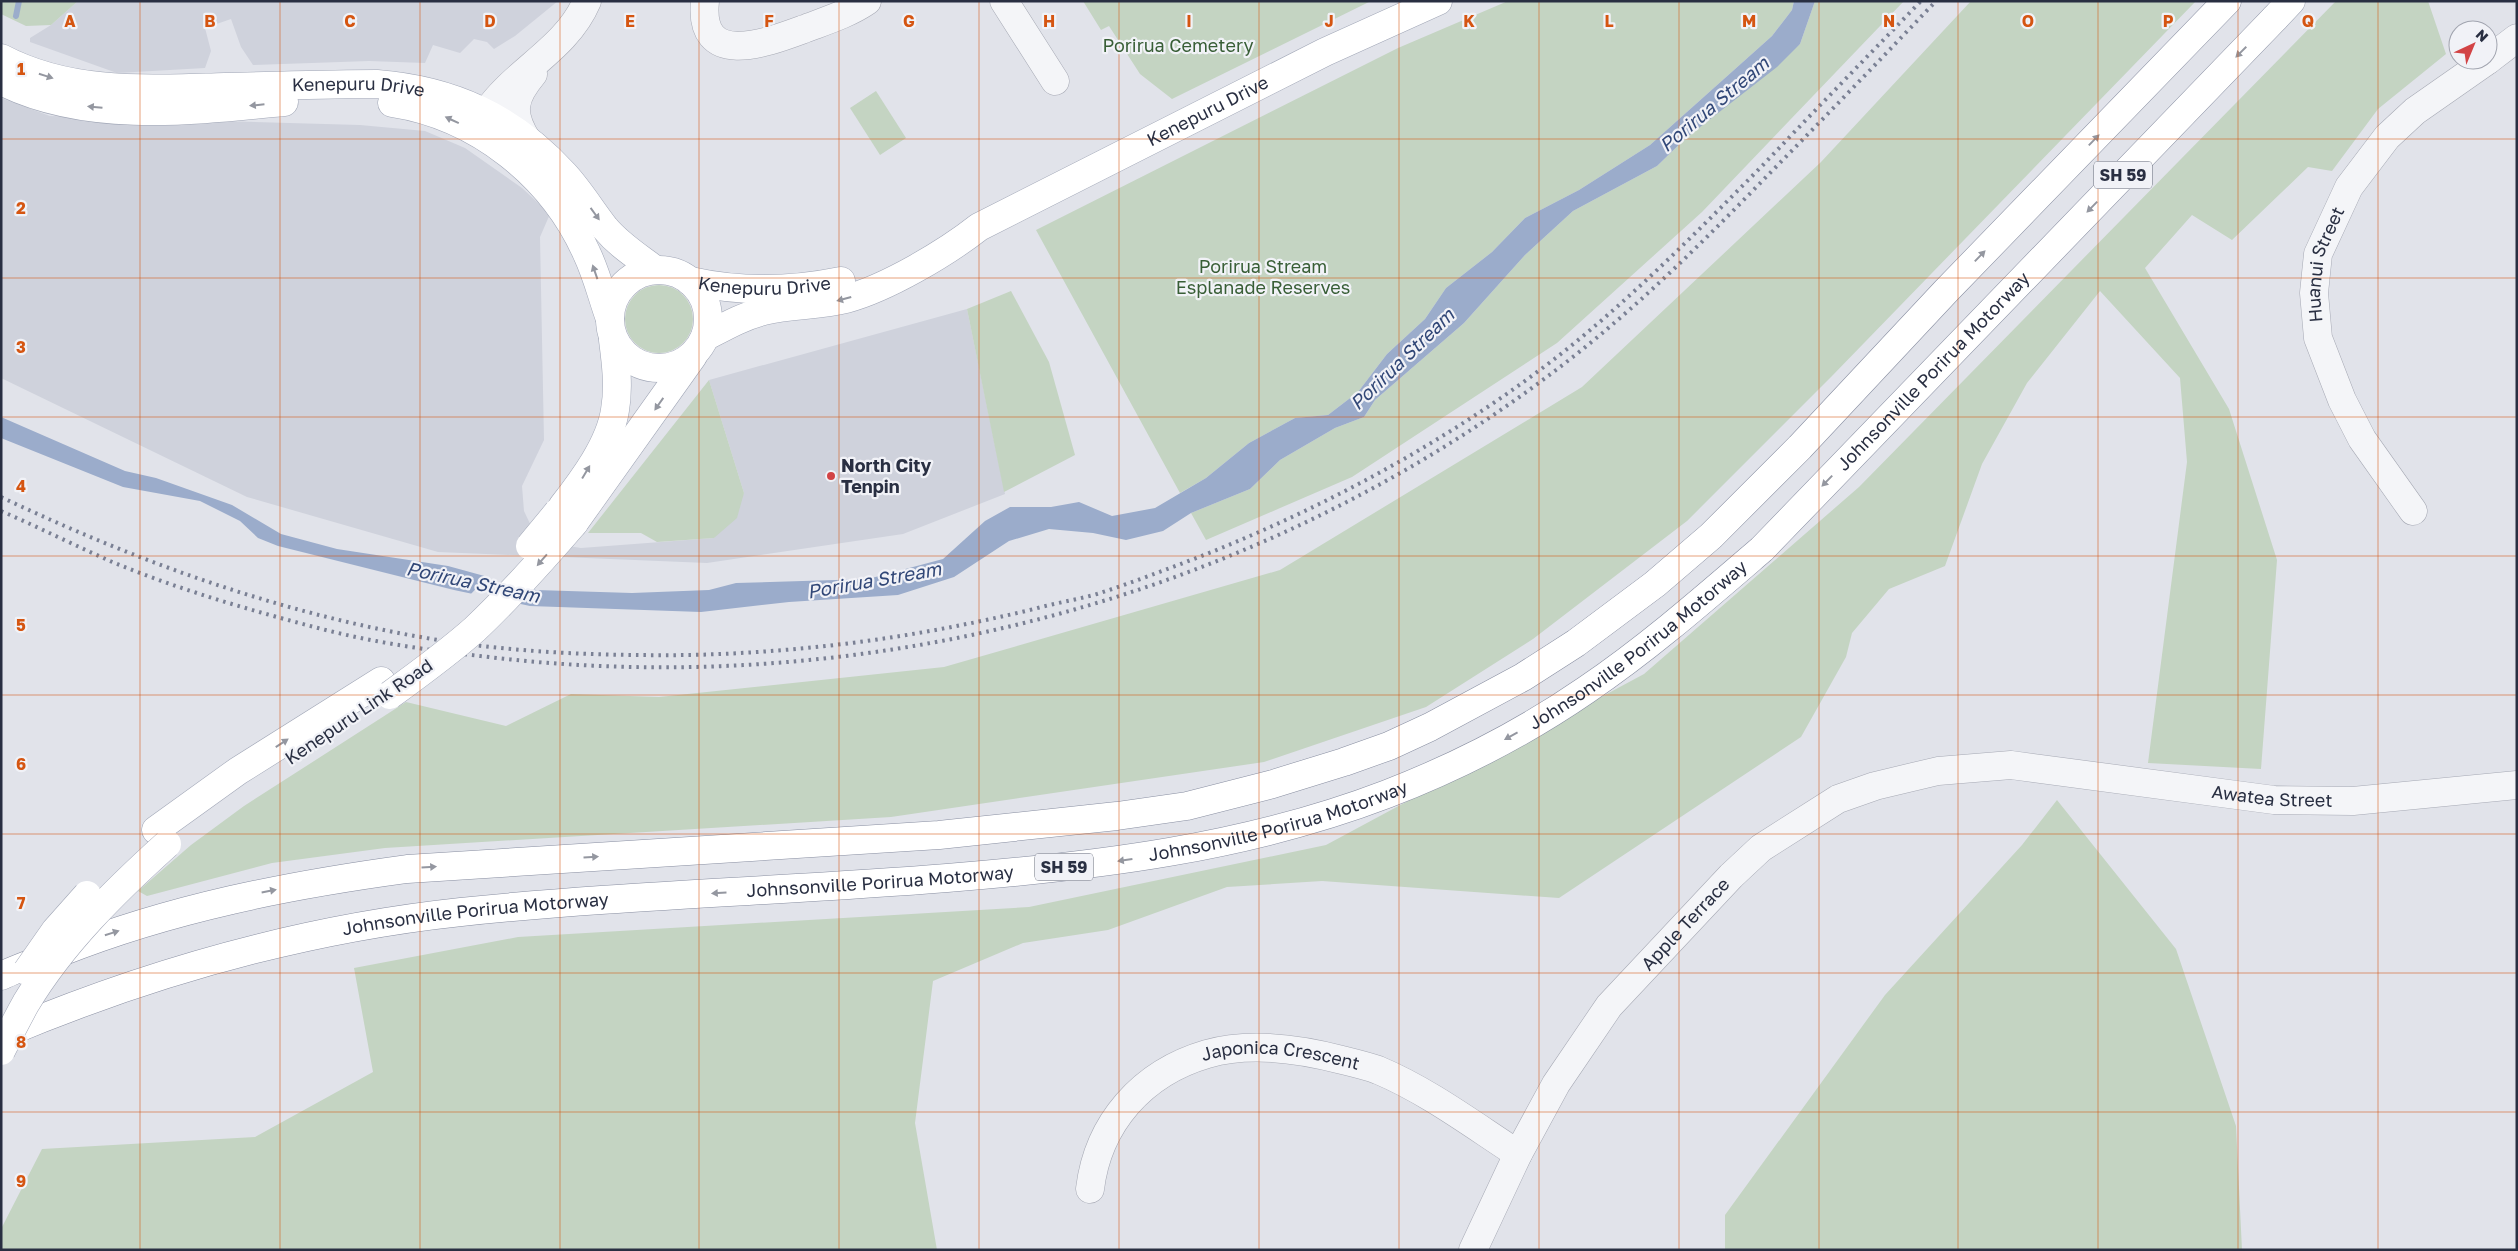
<svg xmlns="http://www.w3.org/2000/svg" width="2518" height="1251" viewBox="0 0 2518 1251" font-family="'Golos Text',sans-serif">
<style>
.built{fill:#cfd2dc}
.green{fill:#c4d4c2}
.water{fill:#9baccb}
.pier{fill:#e1e3ea}
.lines{fill:none;stroke-linecap:round;stroke-linejoin:round}
.stream{stroke:#9baccb;stroke-width:6}
.minor-casing{stroke:#a6a9b4;stroke-width:29}
.major-casing{stroke:#a0a6b6;stroke-width:29}
.highway-casing{stroke:#888ea1;stroke-width:29}
.minor{stroke:#f4f5f8;stroke-width:28}
.major{stroke:#fff;stroke-width:28}
.highway{stroke:#fff;stroke-width:28}
.rail{stroke:#7a8094;stroke-width:4;stroke-dasharray:2.5 5;stroke-linecap:butt}
.major-bridge-casing{stroke:#a0a6b6;stroke-width:29;stroke-linecap:butt}
.major-bridge{stroke:#fff;stroke-width:28}
.oneway{fill:#9497a0}
.grid{fill:none;stroke:#d55511;stroke-width:1;stroke-opacity:0.55}
.poi-dot{fill:#d24345;stroke:#f1f2f7;stroke-width:2}
.labels{text-anchor:middle;stroke-width:4.5;stroke-linejoin:round;paint-order:stroke}
.shield{fill:#f1f2f7;stroke:#656a78;stroke-width:1}
.shield-label{font-size:16px;font-weight:bold;fill:#292f42}
.park-label{font-size:18px;fill:#385e36;stroke:#f1f2f7}
.street-label{font-size:18px;fill:#292f42;stroke:#f1f2f7}
.poi-label{font-size:18px;font-weight:bold;fill:#292f42;stroke:#f1f2f7;text-anchor:start}
.water-label{font-size:19px;font-style:italic;fill:#314777;stroke:#f1f2f7}
.grid-label{font-size:16px;text-anchor:middle;font-weight:bold;fill:#d55511;stroke:#f1f2f7;stroke-width:4.5;stroke-linejoin:round;paint-order:stroke}
</style>
<rect width="100%" height="100%" fill="#e1e3ea"/>
<g class="built">
<polygon points="78,1 558,1 515,36 494,49 487,42 474,39 460,53 433,45 425,63 369,61 253,65 241,47 231,19 205,28 211,51 205,68 117,73 30,42 30,38 51,25"/>
<polygon points="1,98 50,116 360,125 425,131 465,148 522,188 550,214 540,237 544,440 522,486 524,511 533,530 549,543 581,548 714,538 744,493 709,380 967,309 1005,494 903,534 707,563 438,552 247,497 1,378"/>
</g>
<g class="green">
<polygon points="1,1 78,1 51,25 26,26 1,14"/>
<polygon points="1083,1 1371,1 1172,99 1140,74 1109,26 1101,30"/>
<polygon points="1508,1 1794,1 1792,10 1772,36 1650,145 1579,190 1525,218 1492,252 1446,288 1425,319 1387,354 1358,392 1328,415 1295,418 1249,443 1206,478 1180,493 1036,230 1398,48"/>
<polygon points="1815,1 1904,1 1702,212 1557,343 1352,477 1206,540 1191,513 1250,489 1280,460 1335,428 1364,417 1375,400 1464,323 1525,255 1573,211 1657,166 1686,138 1800,44"/>
<polygon points="1971,1 2196,1 1832,376 1687,521 1533,639 1426,707 1264,762 891,817 385,848 272,863 147,896 138,891 191,845 244,806 406,702 506,726 571,694 659,697 944,667 1280,570 1582,387 1821,162"/>
<polygon points="2336,1 2428,1 2446,54 2378,109 2332,171 2308,167 2232,240 2192,215 2145,268 2229,409 2277,560 2261,769 2148,763 2187,462 2180,378 2100,291 2027,383 1982,464 1945,566 1889,589 1852,633 1846,657 1801,737 1559,898 1322,881 1227,887 1108,930 1023,943 933,981 915,1123 937,1250 1,1250 1,1229 42,1149 255,1137 373,1072 354,968 518,937 1029,907 1326,845 1644,674 1859,487"/>
<polygon points="876,91 906,138 880,155 850,108"/>
<circle cx="659" cy="319" r="34"/>
<polygon points="1011,291 1049,362 1075,455 1004,492 967,309"/>
<polygon points="709,380 744,493 737,518 714,538 657,542 641,533 588,533"/>
<polygon points="2057,800 2176,949 2236,1126 2242,1250 1725,1250 1725,1215 1885,995 2022,845"/>
</g>
<polygon class="water" points="1794,1 1815,1 1800,44 1777,67 1686,138 1657,166 1573,211 1525,255 1464,323 1375,400 1364,417 1335,428 1280,460 1250,489 1191,513 1163,531 1126,540 1093,533 1049,529 1009,541 954,577 898,595 789,602 701,612 530,606 454,590 278,546 258,538 240,521 200,501 123,487 1,438 1,417 125,471 156,478 232,505 281,534 337,549 448,566 536,590 632,593 709,590 736,583 868,579 943,559 985,521 1010,507 1051,507 1079,502 1112,516 1155,508 1206,478 1249,443 1295,418 1328,415 1358,392 1387,354 1425,319 1446,288 1492,252 1525,218 1579,190 1650,145 1772,36 1792,10"/>
<polygon class="pier" points="489,575 533,587 516,605 469,596"/>
<g class="lines">
<polyline class="stream" points="16,16 19,1"/>
<defs>
<g id="minor">
<path d="M705,1c-7,68 61,42 99,28 21,-8 44,-15 63,-28"/>
<polyline points="1004,1 1055,81"/>
<polyline points="2488,60 2517,38"/>
<path d="M486,113c29,-43 80,-63 101,-112"/>
<path d="M527,140c-17,-27 -14,-42 6,-66"/>
<path id="s1" d="M2413,511l-51,-72 -20,-39 -24,-62 -4,-45 4,-39 31,-67 38,-50 28,-26 73,-51"/>
<path id="s2" d="M1090,1189c8,-66 52,-116 117,-135 42,-12 93,-5 135,6 12,3 25,6 36,10 50,21 95,55 140,84"/>
<path id="s3" d="M1473,1250l45,-96 38,-70 53,-78 122,-130 30,-28 77,-49 37,-13 63,-15 73,-6 263,35 79,1 164,-16"/>
</g>
<g id="major">
<polyline points="2275,18 2291,1"/>
<path id="s4" d="M1,58c70,37 148,31 224,29 51,-1 101,-3 152,-3 75,6 135,33 187,90 15,16 27,36 41,54 14,17 32,28 49,41"/>
<path d="M1,81c85,43 192,30 283,21"/>
<path d="M392,103c85,13 160,72 195,151 10,21 15,43 23,65"/>
<circle cx="659" cy="319" r="49"/>
<path id="s5" d="M690,281c49,11 102,10 151,0"/>
<path id="s6" d="M705,337c19,-10 38,-21 59,-26 27,-7 55,-5 82,-12 41,-11 100,-46 133,-72l346,-175 113,-51"/>
<path d="M562,507c21,-27 48,-63 53,-97 4,-23 1,-47 -2,-70"/>
<polyline points="574,523 693,356"/>
<polyline points="156,830 238,771 381,681"/>
</g>
<g id="highway">
<path d="M1,976c19,-9 40,-16 60,-24 111,-44 228,-67 346,-83l532,-34 178,-19 70,-10 86,-22 71,-22 45,-16 41,-19 93,-50 53,-34 79,-59 56,-48 89,-89 146,-156 281,-290"/>
<path id="s7" d="M1,1035c147,-62 301,-106 460,-123 162,-17 324,-21 486,-34 150,-12 299,-30 440,-84 70,-27 138,-62 199,-104 62,-42 119,-92 176,-141l513,-531"/>
</g>
</defs>
<use href="#minor" class="minor-casing"/>
<use href="#major" class="major-casing"/>
<use href="#highway" class="highway-casing"/>
<use href="#minor" class="minor"/>
<use href="#major" class="major"/>
<use href="#highway" class="highway"/>
<g class="rail">
<path d="M1,497c137,65 281,117 431,142 85,14 172,17 259,16 118,-3 228,-18 343,-46 21,-6 42,-9 63,-15 34,-11 68,-24 102,-37 127,-50 249,-116 358,-200 74,-58 140,-125 206,-192 52,-55 105,-109 158,-164"/>
<path d="M1,511c37,16 73,34 109,50 67,28 139,49 208,67 53,14 108,22 162,28 383,48 784,-58 1089,-296 72,-56 137,-121 200,-186 56,-57 112,-115 167,-173"/>
</g>
<defs>
<g id="major-bridge">
<polyline points="530,546 558,512"/>
<path d="M390,695c29,-21 58,-42 85,-66 35,-33 67,-69 99,-106"/>
<polyline points="27,971 55,931 87,895"/>
<path d="M1,1051c8,-16 16,-32 25,-48 36,-60 89,-112 141,-159"/>
</g>
</defs>
<use href="#major-bridge" class="major-bridge-casing"/>
<use href="#major-bridge" class="major-bridge"/>
</g>
<defs><path id="oneway-solid" d="M-6-.8H1V-3.2L6.5 0L1 3.2V.8H-6Z" transform="scale(1.25)"/></defs>
<g class="oneway">
<use href="#oneway-solid" transform="translate(2241 52) rotate(135)"/>
<use href="#oneway-solid" transform="translate(46 76) rotate(18)"/>
<use href="#oneway-solid" transform="translate(257 105) rotate(174)"/>
<use href="#oneway-solid" transform="translate(95 107) rotate(-175)"/>
<use href="#oneway-solid" transform="translate(452 120) rotate(-155)"/>
<use href="#oneway-solid" transform="translate(2094 140) rotate(-46)"/>
<use href="#oneway-solid" transform="translate(2092 207) rotate(134)"/>
<use href="#oneway-solid" transform="translate(595 214) rotate(54)"/>
<use href="#oneway-solid" transform="translate(1980 256) rotate(-46)"/>
<use href="#oneway-solid" transform="translate(595 272) rotate(-109)"/>
<use href="#oneway-solid" transform="translate(844 299) rotate(165)"/>
<use href="#oneway-solid" transform="translate(659 404) rotate(125)"/>
<use href="#oneway-solid" transform="translate(586 472) rotate(-59)"/>
<use href="#oneway-solid" transform="translate(1827 481) rotate(134)"/>
<use href="#oneway-solid" transform="translate(542 560) rotate(131)"/>
<use href="#oneway-solid" transform="translate(1511 736) rotate(151)"/>
<use href="#oneway-solid" transform="translate(282 743) rotate(-33)"/>
<use href="#oneway-solid" transform="translate(591 857) rotate(-4)"/>
<use href="#oneway-solid" transform="translate(1125 860) rotate(172)"/>
<use href="#oneway-solid" transform="translate(429 867) rotate(-4)"/>
<use href="#oneway-solid" transform="translate(269 891) rotate(-11)"/>
<use href="#oneway-solid" transform="translate(719 893) rotate(177)"/>
<use href="#oneway-solid" transform="translate(112 933) rotate(-18)"/>
</g>
<path class="grid" d="M140,1v1249M280,1v1249M420,1v1249M560,1v1249M699,1v1249M839,1v1249M979,1v1249M1119,1v1249M1259,1v1249M1399,1v1249M1539,1v1249M1679,1v1249M1819,1v1249M1958,1v1249M2098,1v1249M2238,1v1249M2378,1v1249M1,139h2516M1,278h2516M1,417h2516M1,556h2516M1,695h2516M1,834h2516M1,973h2516M1,1112h2516"/>
<circle class="poi-dot" cx="831" cy="476" r="5"/>
<g class="labels">
<g class="shield">
<rect x="2094" y="161.5" width="58" height="27" rx="4"/>
<rect x="1035" y="853.5" width="58" height="27" rx="4"/>
</g>
<g class="shield-label">
<text x="2123" y="181">SH 59</text>
<text x="1064" y="873">SH 59</text>
</g>
<g class="park-label">
<text x="1178" y="52">Porirua Cemetery</text>
<text x="1263" y="273">Porirua Stream<tspan x="1263" dy="21">Esplanade Reserves</tspan></text>
</g>
<g class="street-label">
<text dy="6" stroke="none"><textPath href="#s4" startOffset="362">Kenepuru Drive</textPath></text>
<text dy="6" stroke="none"><textPath href="#s6" startOffset="556">Kenepuru Drive</textPath></text>
<text dy="6" stroke="none"><textPath href="#s1" startOffset="274">Huanui Street</textPath></text>
<text dy="6" stroke="none"><textPath href="#s5" startOffset="75">Kenepuru Drive</textPath></text>
<text dy="6" stroke="none"><textPath href="#s7" startOffset="2112">Johnsonville Porirua Motorway</textPath></text>
<text dy="6" stroke="none"><textPath href="#s7" startOffset="1708">Johnsonville Porirua Motorway</textPath></text>
<text transform="translate(359 712) rotate(-34)" y="6">Kenepuru Link Road</text>
<text dy="6" stroke="none"><textPath href="#s3" startOffset="1031">Awatea Street</textPath></text>
<text dy="6" stroke="none"><textPath href="#s7" startOffset="1302">Johnsonville Porirua Motorway</textPath></text>
<text dy="6" stroke="none"><textPath href="#s7" startOffset="898">Johnsonville Porirua Motorway</textPath></text>
<text dy="6" stroke="none"><textPath href="#s7" startOffset="492">Johnsonville Porirua Motorway</textPath></text>
<text dy="6" stroke="none"><textPath href="#s3" startOffset="392">Apple Terrace</textPath></text>
<text dy="6" stroke="none"><textPath href="#s2" startOffset="264">Japonica Crescent</textPath></text>
</g>
<g class="poi-label">
<text x="841" y="472">North City<tspan x="841" dy="21">Tenpin</tspan></text>
</g>
<g class="water-label">
<text transform="translate(1714 104) rotate(-40)" y="7">Porirua Stream</text>
<text transform="translate(1402 359) rotate(-44)" y="7">Porirua Stream</text>
<text transform="translate(874 580) rotate(-10)" y="7">Porirua Stream</text>
<text transform="translate(473 582) rotate(12)" y="7">Porirua Stream</text>
</g>
</g>
<g class="grid-label">
<text x="70" y="27">A</text>
<text x="210" y="27">B</text>
<text x="350" y="27">C</text>
<text x="490" y="27">D</text>
<text x="630" y="27">E</text>
<text x="769" y="27">F</text>
<text x="909" y="27">G</text>
<text x="1049" y="27">H</text>
<text x="1189" y="27">I</text>
<text x="1329" y="27">J</text>
<text x="1469" y="27">K</text>
<text x="1609" y="27">L</text>
<text x="1749" y="27">M</text>
<text x="1889" y="27">N</text>
<text x="2028" y="27">O</text>
<text x="2168" y="27">P</text>
<text x="2308" y="27">Q</text>
<text x="21" y="75">1</text>
<text x="21" y="214">2</text>
<text x="21" y="353">3</text>
<text x="21" y="492">4</text>
<text x="21" y="631">5</text>
<text x="21" y="770">6</text>
<text x="21" y="909">7</text>
<text x="21" y="1048">8</text>
<text x="21" y="1187">9</text>
</g>
<rect width="2518" height="1251" fill="none" stroke="#292f42" stroke-width="5"/>
<g transform="translate(2473 45) rotate(44)"><circle r="24" fill="#f1f2f7" stroke="#a1a4af"/>
<path d="M0-4L9 19L0 12L-9 19Z" fill="#d24345"/>
<text y="-8" font-size="14" font-weight="bold" text-anchor="middle" fill="#292f42">N</text>
</g>
</svg>
